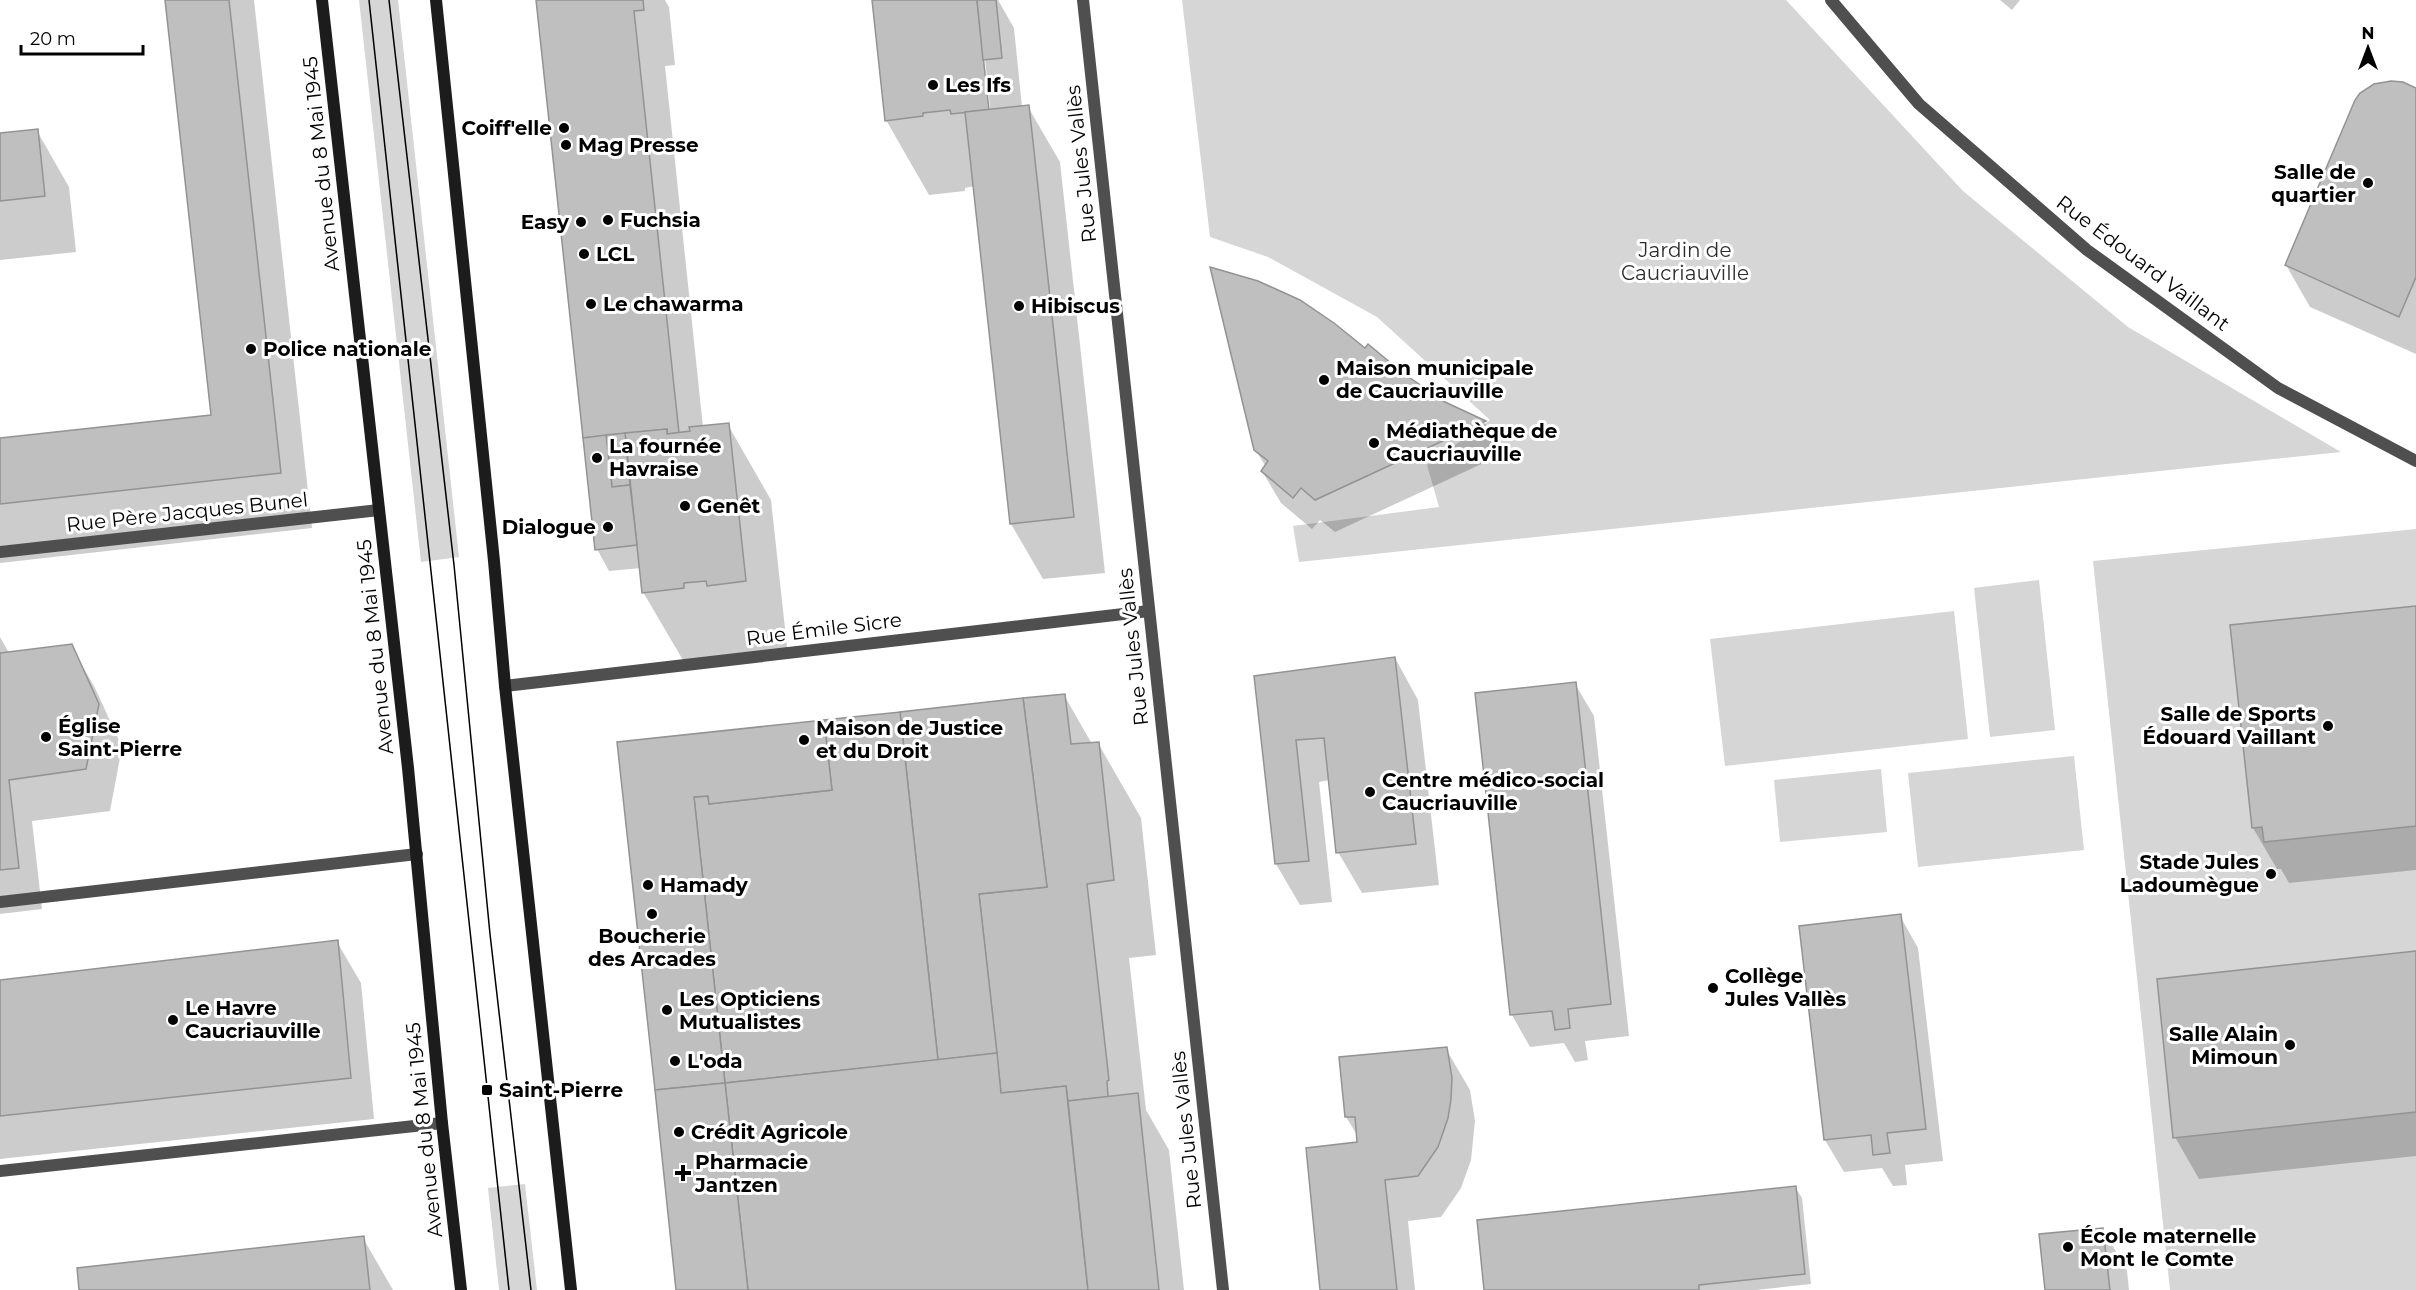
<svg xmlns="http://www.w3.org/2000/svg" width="2416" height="1290" viewBox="0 0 2416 1290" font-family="Montserrat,sans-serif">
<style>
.green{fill:#d6d6d6}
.shadow{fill:#0003;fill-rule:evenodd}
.building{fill:#bfbfbf;stroke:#939393;stroke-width:1.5}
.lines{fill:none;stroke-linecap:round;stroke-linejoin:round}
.lane{stroke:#4f4f4f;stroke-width:12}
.street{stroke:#4f4f4f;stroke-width:12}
.secondary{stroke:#1c1c1c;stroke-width:12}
.tram{stroke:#000;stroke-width:1.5}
.poi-dot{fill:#000;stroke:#fff;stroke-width:2}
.labels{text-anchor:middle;stroke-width:6;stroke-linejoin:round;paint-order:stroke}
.poi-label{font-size:20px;font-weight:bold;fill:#000;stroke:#fff;text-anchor:start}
.street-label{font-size:20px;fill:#000;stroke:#fff}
.park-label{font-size:20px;fill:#2d2d2d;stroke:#fff}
</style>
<rect width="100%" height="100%" fill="#fff"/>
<g class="green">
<polygon points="359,0 398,0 459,557 421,562"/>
<polygon points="1182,0 1786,0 1963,191 2128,327 2341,452 1299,562 1293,526 1439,507 1427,465 1490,420 1377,317 1268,257 1210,237"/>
<polygon points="2416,529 2416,1290 2170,1290 2093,561"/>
<polygon points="2039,580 2055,730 1990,737 1974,588"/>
<polygon points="1954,611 1968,739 1725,766 1710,639"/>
<polygon points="2074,756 2084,850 1918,867 1908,773"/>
<polygon points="1881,769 1887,832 1780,842 1774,780"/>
<polygon points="525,1184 537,1290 499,1290 488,1188"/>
</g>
<g class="shadow">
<polygon points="167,0 254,0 312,528 0,563 0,440 213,417"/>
<polygon points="537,0 665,0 669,7 675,65 665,66 703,427 728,425 771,500 788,656 687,667 643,592 641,568 609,571 597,549"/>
<path d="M873,0h125l16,28 8,79h6l32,55 45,411 -62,6 -32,-55 -36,-338 -10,2v3l-36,4 -43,-75zM979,30h3l9,87h-3z"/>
<polygon points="2000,0 2020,0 2012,10"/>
<polygon points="2416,91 2416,354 2310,307 2286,265"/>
<polygon points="37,131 69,187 76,252 0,260 0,135"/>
<polygon points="1365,350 1445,404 1484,422 1503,454 1335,532 1320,520 1312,529 1281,503 1262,471 1266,467 1255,449"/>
<polygon points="2416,607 2416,870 2289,883 2281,869 2277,869 2253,828"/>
<polygon points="0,637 9,653 71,646 95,688 122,747 110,811 32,821 42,909 0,914"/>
<polygon points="1395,658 1418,700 1439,885 1362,893 1338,852 1330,780 1319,782 1332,902 1300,905 1276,864 1256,677"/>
<polygon points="1575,684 1594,716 1629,1036 1585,1041 1588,1060 1575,1062 1564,1043 1530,1047 1512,1015 1476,694"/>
<polygon points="1064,695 1092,744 1098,743 1141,818 1156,955 1129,958 1146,1110 1169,1150 1184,1290 678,1290"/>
<polygon points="1900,916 1918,948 1943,1161 1905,1165 1907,1185 1893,1186 1882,1168 1844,1172 1825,1140 1801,927"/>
<polygon points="337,942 361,983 374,1119 0,1159 0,982"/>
<polygon points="2416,953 2416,1156 2199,1179 2175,1137"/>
<polygon points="1446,1049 1470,1090 1475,1121 1471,1160 1461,1188 1441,1217 1408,1221 1415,1290 1322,1290 1359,1144 1359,1138 1346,1117"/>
<polygon points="1795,1187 1802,1198 1811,1284 1756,1290 1486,1290"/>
<polygon points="2103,1229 2127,1271 2129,1290 2046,1290"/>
<polygon points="363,1238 393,1290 81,1290"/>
</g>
<g class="building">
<polygon points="165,0 229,0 281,473 0,504 0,438 211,415"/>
<polygon points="536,0 643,0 644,10 634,11 679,433 667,434 667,429 583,438"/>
<polygon points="872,0 977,0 989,110 951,114 950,110 923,113 923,116 885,121"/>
<polygon points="977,0 996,0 1002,58 983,60"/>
<polygon points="2391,81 2403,82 2416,88 2416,277 2399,317 2285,265 2355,100 2360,93 2374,84"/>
<polygon points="1029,105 1074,517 1010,524 965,112"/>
<polygon points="38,129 45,196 0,201 0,133"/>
<polygon points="1210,267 1258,281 1300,300 1334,323 1365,348 1368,344 1403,373 1445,402 1486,421 1315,500 1301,488 1293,498 1261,471 1268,461 1254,450"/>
<polygon points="729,423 746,581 707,586 706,581 684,583 684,588 642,593 625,433 667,429 667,434 690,431 689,427"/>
<polygon points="625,433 630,485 612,487 606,435"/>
<polygon points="606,435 612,487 630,485 637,545 595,550 583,438"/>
<polygon points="2416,606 2416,826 2264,842 2262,827 2252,828 2230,625"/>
<polygon points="72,644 99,704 86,769 9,780 19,868 0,870 0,653"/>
<polygon points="1395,657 1416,844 1336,853 1324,738 1296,740 1309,861 1275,864 1254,676"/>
<polygon points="1576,682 1611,1004 1568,1009 1570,1028 1555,1030 1552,1011 1510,1015 1475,693"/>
<polygon points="1065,694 1071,744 1099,742 1114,880 1087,884 1109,1080 1107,1081 1108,1097 1068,1101 1066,1086 1001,1093 979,894 1047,887 1023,698"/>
<polygon points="1023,698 1047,887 979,894 997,1053 938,1060 900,712"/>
<polygon points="900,712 938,1060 725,1083 694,797 708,796 709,804 832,790 824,720"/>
<polygon points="824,720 832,790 709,804 708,796 694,797 725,1083 655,1090 617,742"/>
<polygon points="1901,914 1926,1129 1887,1133 1890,1153 1873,1155 1871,1135 1824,1140 1799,926"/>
<polygon points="338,940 351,1078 0,1116 0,980"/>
<polygon points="2416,951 2416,1112 2173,1138 2157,979"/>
<polygon points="1447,1047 1452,1078 1451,1099 1448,1118 1438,1147 1418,1176 1385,1180 1397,1290 1320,1290 1306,1148 1357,1142 1355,1117 1345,1117 1339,1057"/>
<polygon points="997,1053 1001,1093 1066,1086 1088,1290 748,1290 725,1083"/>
<polygon points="725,1083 748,1290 676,1290 655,1090"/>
<polygon points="1138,1093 1159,1290 1088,1290 1068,1101"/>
<polygon points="1796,1186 1805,1274 1699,1285 1699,1290 1484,1290 1477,1220"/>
<polygon points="2103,1228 2110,1290 2045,1290 2039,1234"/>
<polygon points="364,1236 370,1290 79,1290 77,1268"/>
</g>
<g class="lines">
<g class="lane">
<polyline points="0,902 417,854"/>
<polyline points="0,1171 442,1123"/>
</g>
<g class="street">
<polyline points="1083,0 1223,1290"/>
<polyline points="1831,0 1919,104 2087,250 2278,388 2416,461"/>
<polyline points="0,552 379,510"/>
<polyline points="505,686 1149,611"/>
</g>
<g class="secondary">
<polyline points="322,0 408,768 442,1123 461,1290"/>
<polyline points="436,0 494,561 505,686 571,1290"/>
</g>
<g class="tram">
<polyline points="369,0 509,1290"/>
<polyline points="389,0 454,565 490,934 531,1290"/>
</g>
</g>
<g class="poi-dot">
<circle cx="933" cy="85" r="6"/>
<circle cx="564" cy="128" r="6"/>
<circle cx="566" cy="145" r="6"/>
<circle cx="2368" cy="183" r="6"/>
<circle cx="608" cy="220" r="6"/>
<circle cx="581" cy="222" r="6"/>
<circle cx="584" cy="254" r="6"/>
<circle cx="591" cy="304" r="6"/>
<circle cx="1019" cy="306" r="6"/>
<circle cx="251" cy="349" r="6"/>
<circle cx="1324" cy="380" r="6"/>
<circle cx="1374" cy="443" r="6"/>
<circle cx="597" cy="458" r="6"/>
<circle cx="685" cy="506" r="6"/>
<circle cx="608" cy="527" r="6"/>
<circle cx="2328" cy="726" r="6"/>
<circle cx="46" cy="737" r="6"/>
<circle cx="804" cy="740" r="6"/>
<circle cx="1370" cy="792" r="6"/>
<circle cx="2271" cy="874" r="6"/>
<circle cx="648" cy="885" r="6"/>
<circle cx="652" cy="914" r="6"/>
<circle cx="1713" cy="988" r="6"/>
<circle cx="667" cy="1010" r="6"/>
<circle cx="173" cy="1020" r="6"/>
<circle cx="2290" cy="1045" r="6"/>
<circle cx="675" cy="1061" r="6"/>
<rect x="481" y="1084" width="12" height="12" rx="3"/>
<circle cx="679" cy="1132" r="6"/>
<path d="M680 1164h6v6h6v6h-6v6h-6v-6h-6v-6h6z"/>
<circle cx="2068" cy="1247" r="6"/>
</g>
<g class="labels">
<g class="poi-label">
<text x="945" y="92">Les Ifs</text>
<text x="552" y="135" text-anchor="end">Coiff'elle</text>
<text x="578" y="152">Mag Presse</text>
<text x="2356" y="179" text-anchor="end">Salle de<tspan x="2356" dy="23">quartier</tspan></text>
<text x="620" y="227">Fuchsia</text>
<text x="569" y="229" text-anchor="end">Easy</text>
<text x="596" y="261">LCL</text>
<text x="603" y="311">Le chawarma</text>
<text x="1031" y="313">Hibiscus</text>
<text x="263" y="356">Police nationale</text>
<text x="1336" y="375">Maison municipale<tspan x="1336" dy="23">de Caucriauville</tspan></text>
<text x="1386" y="438">Médiathèque de<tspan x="1386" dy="23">Caucriauville</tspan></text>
<text x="609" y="453">La fournée<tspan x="609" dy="23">Havraise</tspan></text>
<text x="697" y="513">Genêt</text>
<text x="596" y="534" text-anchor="end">Dialogue</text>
<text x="2316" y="721" text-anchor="end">Salle de Sports<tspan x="2316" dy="23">Édouard Vaillant</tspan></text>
<text x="58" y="733">Église<tspan x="58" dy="23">Saint-Pierre</tspan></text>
<text x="816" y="735">Maison de Justice<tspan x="816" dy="23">et du Droit</tspan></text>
<text x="1382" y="787">Centre médico-social<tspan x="1382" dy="23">Caucriauville</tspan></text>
<text x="2259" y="869" text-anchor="end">Stade Jules<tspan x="2259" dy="23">Ladoumègue</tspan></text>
<text x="660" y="892">Hamady</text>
<text x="652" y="943" text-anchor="middle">Boucherie<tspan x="652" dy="23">des Arcades</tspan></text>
<text x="1725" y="983">Collège<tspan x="1725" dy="23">Jules Vallès</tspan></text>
<text x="679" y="1006">Les Opticiens<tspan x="679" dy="23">Mutualistes</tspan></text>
<text x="185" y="1015">Le Havre<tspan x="185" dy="23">Caucriauville</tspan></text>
<text x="2278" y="1041" text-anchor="end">Salle Alain<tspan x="2278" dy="23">Mimoun</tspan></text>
<text x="687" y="1068">L'oda</text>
<text x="499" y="1097">Saint-Pierre</text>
<text x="691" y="1139">Crédit Agricole</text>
<text x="695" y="1169">Pharmacie<tspan x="695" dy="23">Jantzen</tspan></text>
<text x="2080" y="1243">École maternelle<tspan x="2080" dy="23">Mont le Comte</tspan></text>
</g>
<g class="street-label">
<text transform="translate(321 164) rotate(-96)" y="7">Avenue du 8 Mai 1945</text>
<text transform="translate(1081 164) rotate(-96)" y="7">Rue Jules Vallès</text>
<text transform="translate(2143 263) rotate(37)" y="7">Rue Édouard Vaillant</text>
<text transform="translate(187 512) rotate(-6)" y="7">Rue Père Jacques Bunel</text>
<text transform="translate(824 629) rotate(-7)" y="7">Rue Émile Sicre</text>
<text transform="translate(375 647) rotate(-96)" y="7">Avenue du 8 Mai 1945</text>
<text transform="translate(1133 647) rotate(-96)" y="7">Rue Jules Vallès</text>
<text transform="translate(424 1130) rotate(-96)" y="7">Avenue du 8 Mai 1945</text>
<text transform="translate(1186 1130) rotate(-96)" y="7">Rue Jules Vallès</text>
</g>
<g class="park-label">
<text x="1685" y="257">Jardin de<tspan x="1685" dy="23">Caucriauville</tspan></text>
</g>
</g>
<g transform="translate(2368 48)" stroke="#ffffff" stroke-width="4.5" paint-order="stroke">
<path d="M0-4.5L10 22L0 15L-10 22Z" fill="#000000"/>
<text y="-9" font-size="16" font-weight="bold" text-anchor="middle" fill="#000000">N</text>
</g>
<path d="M21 45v9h122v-9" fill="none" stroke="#000000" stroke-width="3"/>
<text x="30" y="45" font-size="18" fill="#000000" stroke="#ffffff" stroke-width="4.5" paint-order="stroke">20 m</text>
</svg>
